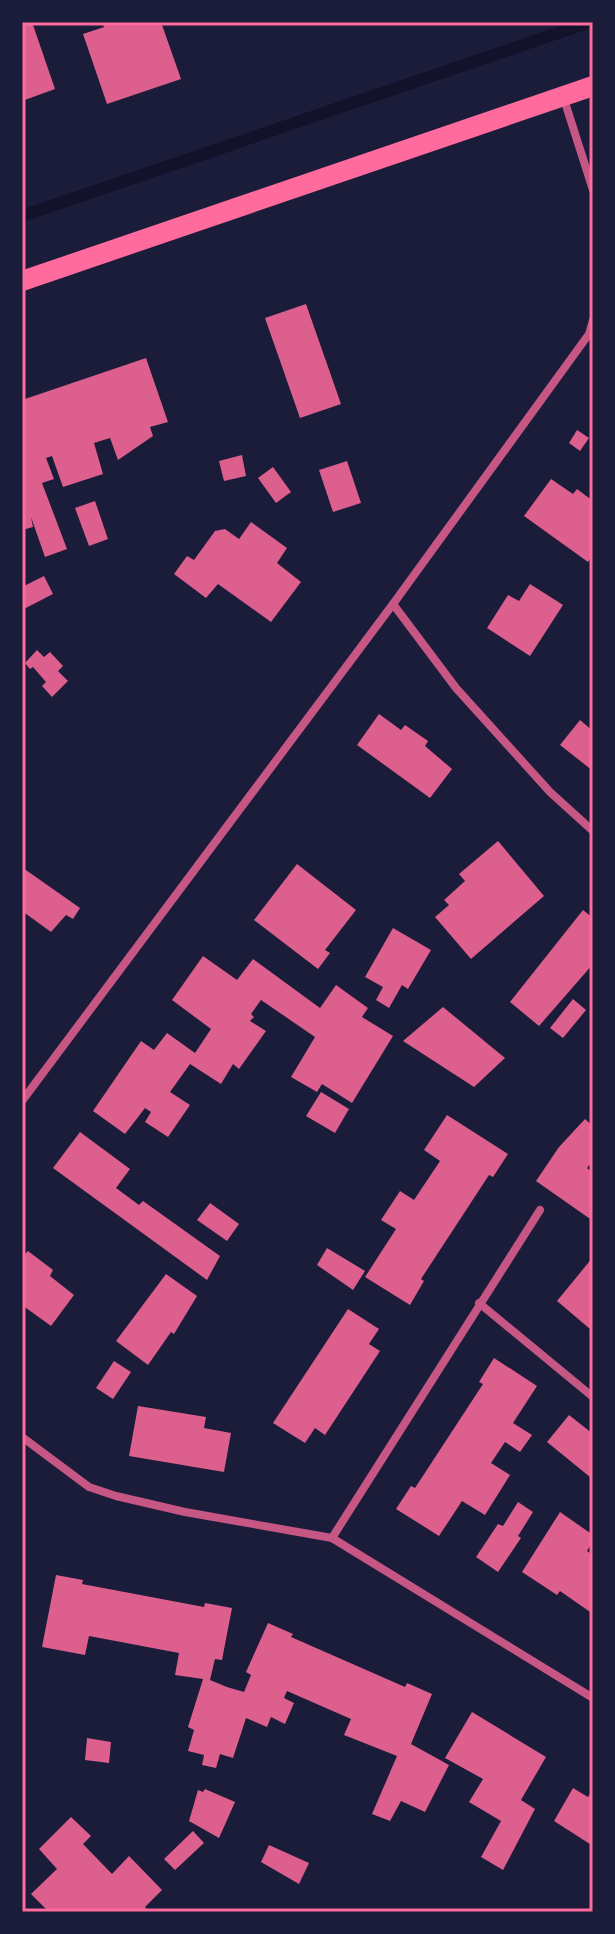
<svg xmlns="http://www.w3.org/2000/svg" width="615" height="1934" viewBox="0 0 615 1934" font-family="'Public Sans',sans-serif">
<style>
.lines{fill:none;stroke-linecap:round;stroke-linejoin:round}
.stream{stroke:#12122b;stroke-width:12}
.building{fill:#dd5f8e}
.minor{stroke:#c65784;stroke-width:8}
.primary{stroke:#ff6b9d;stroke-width:20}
.neatline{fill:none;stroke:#ff6b9d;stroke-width:3}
</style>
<rect width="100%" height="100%" fill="#1b1b3a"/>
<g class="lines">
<polyline class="stream" points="22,216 590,22"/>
</g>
<g class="building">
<polygon points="22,22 32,22 55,89 22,101"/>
<polygon points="102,22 161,22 181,79 107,104 83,34 104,27"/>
<polygon points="306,304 341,404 300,418 265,318"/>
<polygon points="146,358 168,422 150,427 153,436 118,460 110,438 94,443 103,474 63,487 52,456 46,458 54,479 42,483 67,549 45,557 31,517 33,527 22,530 22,400"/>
<polygon points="577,430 589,438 580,451 569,443"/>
<polygon points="242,455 246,476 224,481 219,461"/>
<polygon points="347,461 361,503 333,512 319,470"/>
<polygon points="273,467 291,492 276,503 258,478"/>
<polygon points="551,479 573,494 577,489 593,501 593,555 588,562 524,516"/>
<polygon points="95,501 108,539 89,546 75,508"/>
<polygon points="251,522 287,548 277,563 301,582 271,622 218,584 206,598 174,574 187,556 194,560 215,531 225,529 239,539"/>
<polygon points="44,576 53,594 22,610 22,587"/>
<polygon points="530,584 563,605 530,656 487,628 508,595 519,601"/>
<polygon points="37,650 44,657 50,652 63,666 58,671 68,681 52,697 42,686 46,682 33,667 30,669 25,663"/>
<polygon points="379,714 401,730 405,725 428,741 425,746 452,769 430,798 357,745"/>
<polygon points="580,720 593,731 593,771 560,745"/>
<polygon points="498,841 544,896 471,959 435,917 449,905 444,900 465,881 459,874"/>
<polygon points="297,864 356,910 325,950 330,953 318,969 254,920"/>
<polygon points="23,868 80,908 73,919 66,915 51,932 22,911"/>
<polygon points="583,910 593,918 593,964 539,1026 510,1002"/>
<polygon points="393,928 431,950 408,989 402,985 389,1008 376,1000 383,987 365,977"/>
<polygon points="203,956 237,980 253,959 320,1008 336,985 368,1008 362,1017 393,1036 352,1103 322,1084 317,1092 291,1077 315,1037 261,1000 251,1014 254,1017 250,1021 266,1031 239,1069 233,1064 221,1084 190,1064 170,1092 190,1105 168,1137 145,1122 151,1112 145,1108 125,1134 93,1111 141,1041 154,1050 167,1033 195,1053 211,1029 172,1000"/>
<polygon points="573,999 586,1010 563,1038 550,1028"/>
<polygon points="443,1007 505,1058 474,1087 403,1041"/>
<polygon points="321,1092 349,1109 335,1133 306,1116"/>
<polygon points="447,1115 508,1154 493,1177 489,1175 421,1279 424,1281 410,1305 365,1277 396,1229 381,1220 400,1191 414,1200 440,1161 424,1150"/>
<polygon points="585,1119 593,1126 593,1161 587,1168 593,1173 593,1221 536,1181 559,1147"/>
<polygon points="80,1132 130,1169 116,1188 139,1205 143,1201 220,1256 207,1280 53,1168"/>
<polygon points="210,1203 239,1224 227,1241 197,1220"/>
<polygon points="327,1248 365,1271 353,1290 317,1265"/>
<polygon points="28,1251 53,1270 50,1276 74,1295 51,1326 22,1305 22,1254 24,1255"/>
<polygon points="593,1257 593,1325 590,1329 557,1301"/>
<polygon points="166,1274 197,1296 174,1334 171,1332 148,1365 116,1341"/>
<polygon points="348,1309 379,1329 369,1344 380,1351 325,1435 315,1428 305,1443 273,1423"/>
<polygon points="494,1358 537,1386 513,1423 532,1435 520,1452 505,1442 491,1463 510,1475 485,1515 462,1501 439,1536 396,1509 411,1486 415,1488 483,1384 479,1382"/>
<polygon points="114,1361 131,1372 113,1399 96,1388"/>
<polygon points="138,1406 206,1417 204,1428 231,1433 224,1472 129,1456"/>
<polygon points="569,1415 593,1434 593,1473 590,1477 547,1442"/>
<polygon points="518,1502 533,1512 518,1536 521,1538 498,1572 476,1557 498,1524 503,1526"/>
<polygon points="560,1512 593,1535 593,1541 587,1551 593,1555 593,1614 560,1591 557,1595 522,1572"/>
<polygon points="56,1575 83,1580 82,1584 98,1587 204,1607 205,1603 232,1608 222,1660 215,1659 210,1680 227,1687 244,1692 251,1675 246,1672 268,1623 293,1634 291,1637 405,1687 407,1683 432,1694 411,1744 449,1765 425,1812 401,1801 390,1821 372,1814 397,1756 344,1735 351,1719 287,1691 284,1698 294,1703 285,1724 271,1717 267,1727 246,1718 233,1758 220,1754 216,1768 202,1765 204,1755 188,1751 194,1730 188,1727 203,1679 175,1675 179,1653 89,1636 85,1655 42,1647"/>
<polygon points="472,1712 546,1757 521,1800 535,1809 503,1870 481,1857 501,1821 469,1802 483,1779 445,1758"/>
<polygon points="87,1738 111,1742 109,1763 85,1760"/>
<polygon points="573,1788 588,1797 593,1789 593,1846 554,1821"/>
<polygon points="205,1789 235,1802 219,1838 189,1821 198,1790 203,1792"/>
<polygon points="71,1817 91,1836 83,1844 112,1874 129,1856 162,1890 145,1907 150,1912 49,1912 31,1894 57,1869 39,1849"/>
<polygon points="193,1831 204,1843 175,1870 164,1859"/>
<polygon points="269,1845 309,1863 299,1884 261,1862"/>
</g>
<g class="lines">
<g class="minor">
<polyline points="563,96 593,190"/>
<polyline points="393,604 456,688 550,792 593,831"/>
<polyline points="22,1101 393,604 589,334 593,320"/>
<polyline points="479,1303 593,1397"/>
<polyline points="22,1437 89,1487 116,1496 185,1512 332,1538 593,1698"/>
<polyline points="332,1538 540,1210"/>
</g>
<polyline class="primary" points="22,281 593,86"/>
</g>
<rect width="615" height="1934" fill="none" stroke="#1b1b3a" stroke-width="48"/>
<rect x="24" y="24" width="567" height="1886" class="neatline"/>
</svg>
